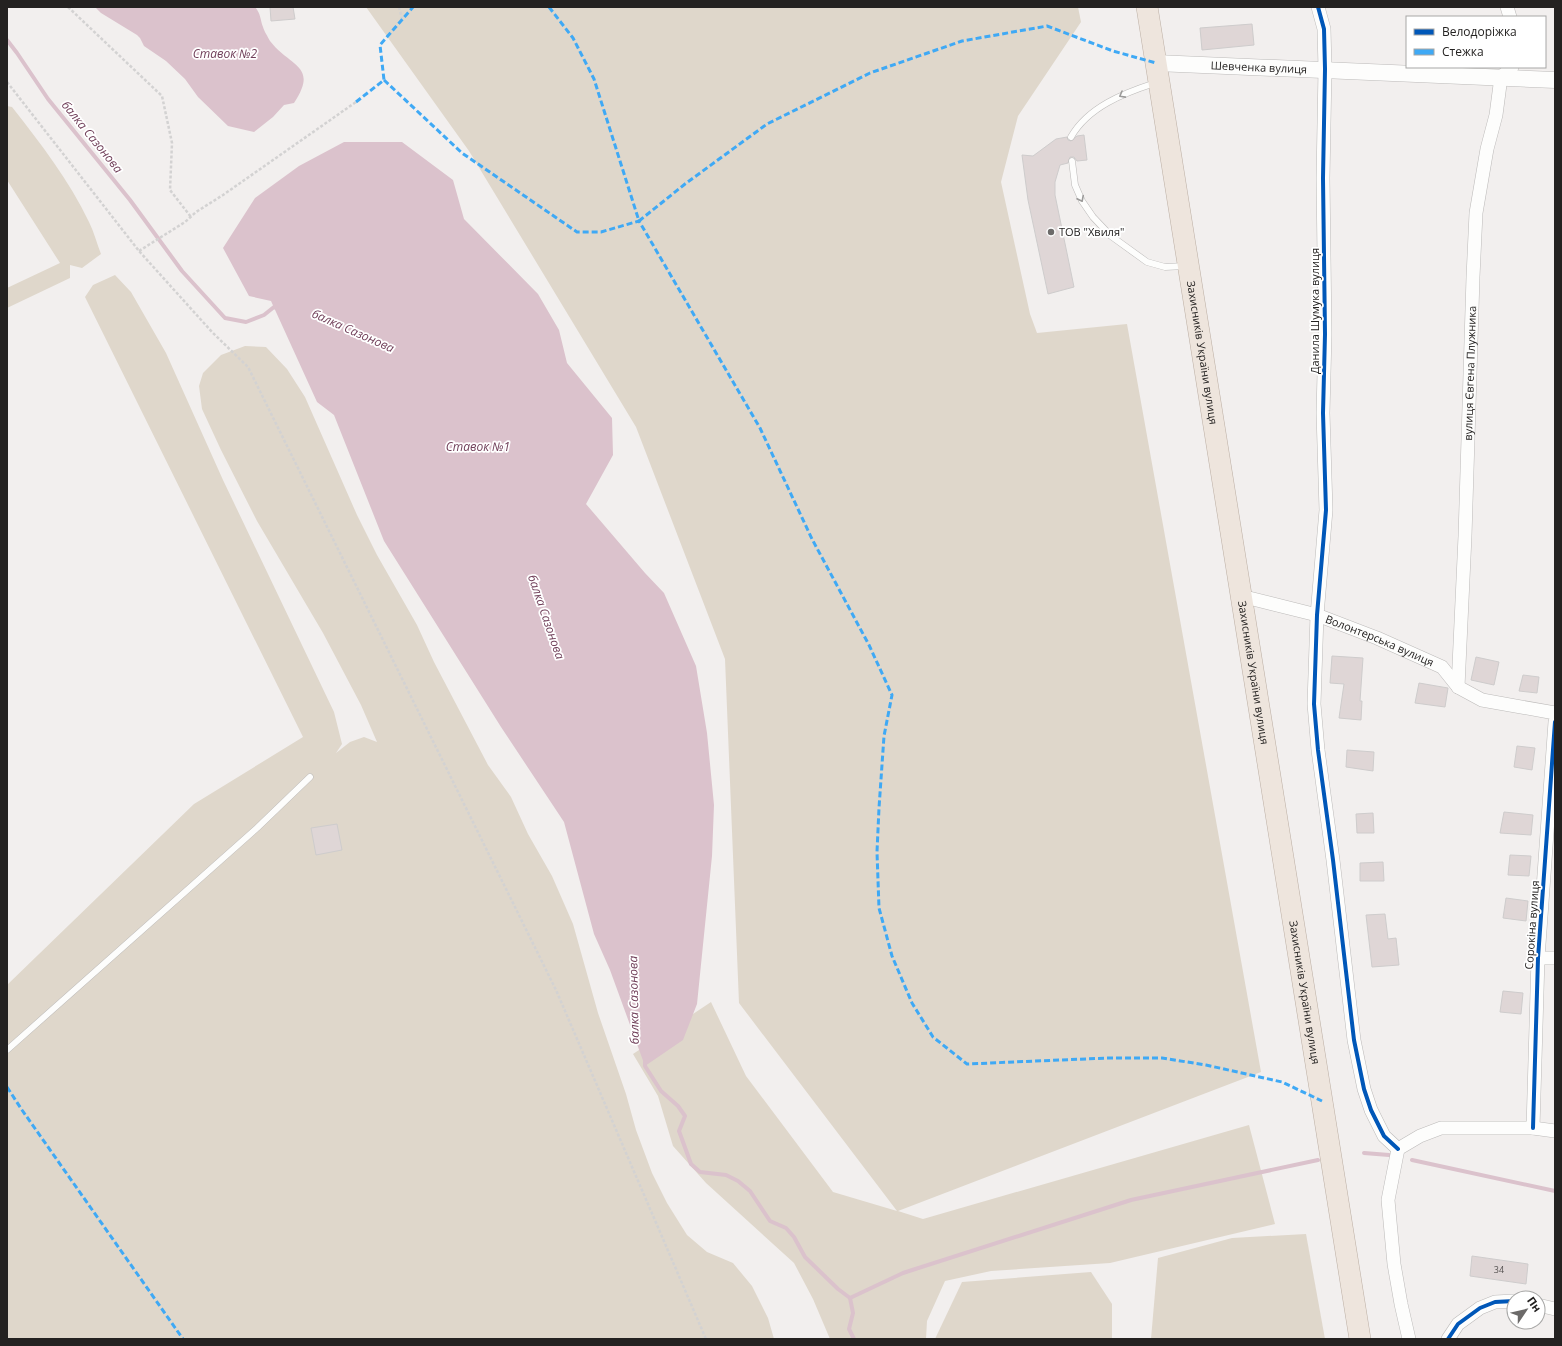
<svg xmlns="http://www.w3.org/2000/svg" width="1562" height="1346" viewBox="0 0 1562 1346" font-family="'Open Sans',sans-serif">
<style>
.green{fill:#dfd7cb}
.water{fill:#dbc2cc}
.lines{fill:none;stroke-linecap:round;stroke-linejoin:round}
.stream{stroke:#dbc2cc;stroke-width:4}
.building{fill:#dfd6d6;stroke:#cecccc}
.service-casing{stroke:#bcbab9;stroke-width:7}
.minor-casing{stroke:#bcbab9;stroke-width:14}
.tertiary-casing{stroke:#bcbab9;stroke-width:17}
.trunk-casing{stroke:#bbaea3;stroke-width:22}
.path{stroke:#d3d2d2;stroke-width:2.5;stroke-dasharray:3 2;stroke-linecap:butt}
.service{stroke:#fdfdfc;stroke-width:6}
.minor{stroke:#fdfdfc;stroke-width:13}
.tertiary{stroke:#fdfdfc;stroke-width:16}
.trunk{stroke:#eee5dd;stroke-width:21}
.quiet{stroke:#3fa9f5;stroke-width:3;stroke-dasharray:6 3;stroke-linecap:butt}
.cycleway-casing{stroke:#fff;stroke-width:6}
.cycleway{stroke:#0057b8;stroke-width:4}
.oneway{stroke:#9b9a99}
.poi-dot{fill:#6c6a69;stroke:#fff;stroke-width:1.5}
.labels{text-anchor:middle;stroke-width:3.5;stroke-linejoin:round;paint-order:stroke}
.number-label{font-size:9px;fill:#565251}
.street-label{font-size:11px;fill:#242221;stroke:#fff}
.poi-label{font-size:11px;fill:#242221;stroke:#fff;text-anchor:start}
.water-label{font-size:12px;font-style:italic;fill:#703f59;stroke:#fff}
</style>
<rect width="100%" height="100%" fill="#f2efee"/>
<g class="green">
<polygon points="366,7 1078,7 1081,22 1018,116 1001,182 1030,314 1037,333 1127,324 1261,1072 898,1211 923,1219 1249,1125 1275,1224 1110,1263 991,1271 945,1281 927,1321 926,1339 830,1339 813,1299 794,1263 706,1183 673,1146 658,1096 633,1054 711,1002 746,1076 833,1192 897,1211 739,1003 725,659 636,427 469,151"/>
<path d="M7,106l5,1c29,37 57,73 77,115 5,10 8,22 12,32l-19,14 -12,-3v13l-63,30v-20l53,-25 -53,-83z"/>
<polygon points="115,275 131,292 166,353 223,480 334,712 342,744 336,753 350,742 364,737 377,742 361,705 323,633 257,521 221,450 202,409 199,386 203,373 221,355 245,346 266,347 287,369 305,397 357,515 377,555 417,625 434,662 488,765 511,797 528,834 552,876 573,924 598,1013 626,1094 636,1130 652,1173 667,1203 687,1235 707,1252 733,1263 752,1286 768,1318 774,1339 7,1339 7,985 194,804 303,737 85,297 93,285"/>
<polygon points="1306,1234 1325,1339 1151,1339 1158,1258 1232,1238"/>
<polygon points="1091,1272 1112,1304 1112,1339 935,1339 962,1282"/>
</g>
<g class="water">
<path d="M95,7h160c6,7 5,12 8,20 1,4 5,10 7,14 20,26 49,24 24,62l-10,2 -11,12 -19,15 -26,-6 -30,-29 -13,-18 -19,-18 -22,-15 -4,-8 -3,-3 -36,-22z"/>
<polygon points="344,142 402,142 453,180 464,219 538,294 559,330 567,363 612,418 613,455 586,504 645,573 664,593 696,666 707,733 714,805 712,856 697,1004 683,1040 645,1066 610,970 594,934 564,822 501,727 384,541 334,415 317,402 271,301 249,296 223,248 255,198 299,166"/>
</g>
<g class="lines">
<g class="stream">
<polyline points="7,40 17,53 48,99 130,200 182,271 225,318 246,322 264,315 274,307 277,308"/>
<polyline points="645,1062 645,1066 661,1091 678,1106 685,1116 679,1131 691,1164 700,1172 726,1175 738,1181 750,1191 770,1221 786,1228 794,1237 805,1257 838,1289 850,1298 853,1313 849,1329 854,1339"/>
<polyline points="1364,1153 1389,1155"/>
<polyline points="1412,1160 1555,1191"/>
<polyline points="850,1298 903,1273 1131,1200 1318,1160"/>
</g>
</g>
<g class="building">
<polygon points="270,7 293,7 295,19 271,21"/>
<polygon points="1252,24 1254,45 1202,50 1200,28"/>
<polygon points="1084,135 1087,160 1077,161 1074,157 1070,157 1068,163 1060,165 1055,182 1055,195 1074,287 1048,294 1028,200 1022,155 1033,156 1056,139 1067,137 1068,140 1071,141 1077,136"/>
<polygon points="1332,656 1363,658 1360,701 1362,701 1361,720 1339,718 1344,684 1330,683"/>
<polygon points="1476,657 1499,662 1494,685 1471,680"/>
<polygon points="1523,675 1539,677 1537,693 1519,691"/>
<polygon points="1419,683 1448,688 1445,707 1415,703"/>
<polygon points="1517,746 1535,748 1532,770 1514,767"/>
<polygon points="1347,750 1374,752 1373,771 1346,767"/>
<polygon points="1504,812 1533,815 1531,835 1500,833"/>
<polygon points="1373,813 1374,833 1357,833 1356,814"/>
<polygon points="337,824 342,850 316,855 311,828"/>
<polygon points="1510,855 1531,856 1529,876 1508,875"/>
<polygon points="1383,862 1384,881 1360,881 1360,863"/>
<polygon points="1506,898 1528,901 1526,921 1503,918"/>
<polygon points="1385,914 1388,939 1396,938 1399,965 1372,967 1366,915"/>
<polygon points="1503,991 1523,993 1521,1014 1500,1012"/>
<polygon points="1472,1256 1528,1264 1526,1284 1470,1276"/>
</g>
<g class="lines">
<defs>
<g id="service">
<path d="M1071,137c17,-30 53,-44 84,-54"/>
<polyline points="1072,161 1075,185 1082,201 1093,217 1111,236 1147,262 1165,267 1185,266"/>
<polyline points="7,1050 257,828 310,777"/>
</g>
<g id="minor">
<polyline points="1318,7 1324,29 1325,69 1323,178 1325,334 1323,413 1326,510 1317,615 1314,704 1318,750 1333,860 1354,1040 1364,1089 1371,1110 1384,1136 1398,1149"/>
<polyline points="1507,7 1510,17"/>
<path id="s1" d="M1241,596l76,19 60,23 65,29 16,20 24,13 73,13"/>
<path id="s2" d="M1458,687l7,-151 8,-259 3,-64 11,-64 9,-34 5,-38 11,-10"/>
<polyline points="1538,958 1555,958"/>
<polyline points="1533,1128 1538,958 1555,722"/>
<polyline points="1398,1149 1388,1200 1394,1264 1401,1304 1409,1339"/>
<polyline points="1398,1149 1420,1136 1441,1128 1533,1128 1555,1131"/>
<polyline points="1538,1305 1555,1309"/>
<polyline points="1448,1339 1458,1324 1480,1308 1495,1302 1514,1301"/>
</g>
<g id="tertiary">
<path id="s3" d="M1156,63l399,17"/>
</g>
<g id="trunk">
<path id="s4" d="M1147,7l213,1332"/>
</g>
</defs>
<use href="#service" class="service-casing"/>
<use href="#minor" class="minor-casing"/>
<use href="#tertiary" class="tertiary-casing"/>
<use href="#trunk" class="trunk-casing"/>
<g class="path">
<polyline points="68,7 162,96 172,143 170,190 191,217"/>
<polyline points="399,7 402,19"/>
<polyline points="7,82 139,251 212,332 248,367 556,990 706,1339"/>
<polyline points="139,251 185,222 196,212 223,195 356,102"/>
</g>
<use href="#service" class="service"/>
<use href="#minor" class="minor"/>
<use href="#tertiary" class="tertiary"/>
<use href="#trunk" class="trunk"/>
<g class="quiet">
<polyline points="549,7 573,38 594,79 639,221 685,184 767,124 870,73 962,41 1047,26 1113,51 1156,63"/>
<polyline points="384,80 462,153 577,232 601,232 639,221 760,428 812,539 869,645 892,695 884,736 879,808 877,852 879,908 892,956 912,1003 933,1037 967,1064 1107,1058 1162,1058 1206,1065 1282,1082 1322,1101"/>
<polyline points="356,102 384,80 380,45 413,7"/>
<polyline points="7,1087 22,1110 183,1339"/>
</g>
<defs>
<g id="cycleway">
<polyline points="1318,7 1324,29 1325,69 1323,178 1325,334 1323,413 1326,510 1317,615 1314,704 1318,750 1333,860 1354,1040 1364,1089 1371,1110 1384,1136 1398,1149"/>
<polyline points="1533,1128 1538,958 1555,722"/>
<polyline points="1448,1339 1458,1324 1480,1308 1495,1302 1514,1301"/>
</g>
</defs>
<use href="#cycleway" class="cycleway-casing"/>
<use href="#cycleway" class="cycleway"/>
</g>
<defs><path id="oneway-chevron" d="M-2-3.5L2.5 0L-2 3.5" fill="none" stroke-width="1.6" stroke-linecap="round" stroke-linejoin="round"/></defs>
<g class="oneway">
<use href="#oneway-chevron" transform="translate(1122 95) rotate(151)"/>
<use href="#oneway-chevron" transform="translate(1081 199) rotate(63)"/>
</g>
<circle class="poi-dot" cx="1051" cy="232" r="4"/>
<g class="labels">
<g class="number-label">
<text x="1499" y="1273">34</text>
</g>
<g class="street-label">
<text dy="4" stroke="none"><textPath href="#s3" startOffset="103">Шевченка вулиця</textPath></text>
<text transform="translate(1315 311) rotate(-90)" y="4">Данила Шумука вулиця</text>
<text dy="4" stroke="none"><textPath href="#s4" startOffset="350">Захисників України вулиця</textPath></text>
<text dy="4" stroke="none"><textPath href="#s2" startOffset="314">вулиця Євгена Плужника</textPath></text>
<text dy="4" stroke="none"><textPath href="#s1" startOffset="146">Волонтерська вулиця</textPath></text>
<text dy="4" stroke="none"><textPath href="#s4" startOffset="674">Захисників України вулиця</textPath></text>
<text transform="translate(1532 925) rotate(-86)" y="4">Сорокіна вулиця</text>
<text dy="4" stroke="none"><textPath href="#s4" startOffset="998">Захисників України вулиця</textPath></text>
</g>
<g class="poi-label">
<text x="1059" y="236">ТОВ "Хвиля"</text>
</g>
<g class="water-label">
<text x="225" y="58">Ставок №2</text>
<text transform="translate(92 137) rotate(51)" y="4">балка Сазонова</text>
<text transform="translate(353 331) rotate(24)" y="4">балка Сазонова</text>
<text x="478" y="451">Ставок №1</text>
<text transform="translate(546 617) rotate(71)" y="4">балка Сазонова</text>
<text transform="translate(634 1000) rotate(-91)" y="4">балка Сазонова</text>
</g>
</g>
<rect width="1562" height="1346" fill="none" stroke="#242221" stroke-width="16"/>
<rect x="1406" y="16" width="140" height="52" fill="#ffffff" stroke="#a7a7a6"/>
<rect x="1414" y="29" width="20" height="6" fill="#0057b8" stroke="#a7a7a6"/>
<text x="1442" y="36" font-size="12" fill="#242221">Велодоріжка</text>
<rect x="1414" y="49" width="20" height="6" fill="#3fa9f5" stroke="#a7a7a6"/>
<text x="1442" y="56" font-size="12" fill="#242221">Стежка</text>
<g transform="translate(1526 1310) rotate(55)"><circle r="19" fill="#ffffff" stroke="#a7a7a6"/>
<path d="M0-3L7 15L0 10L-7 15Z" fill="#6c6a69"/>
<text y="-6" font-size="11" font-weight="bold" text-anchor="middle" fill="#242221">Пн</text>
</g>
</svg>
